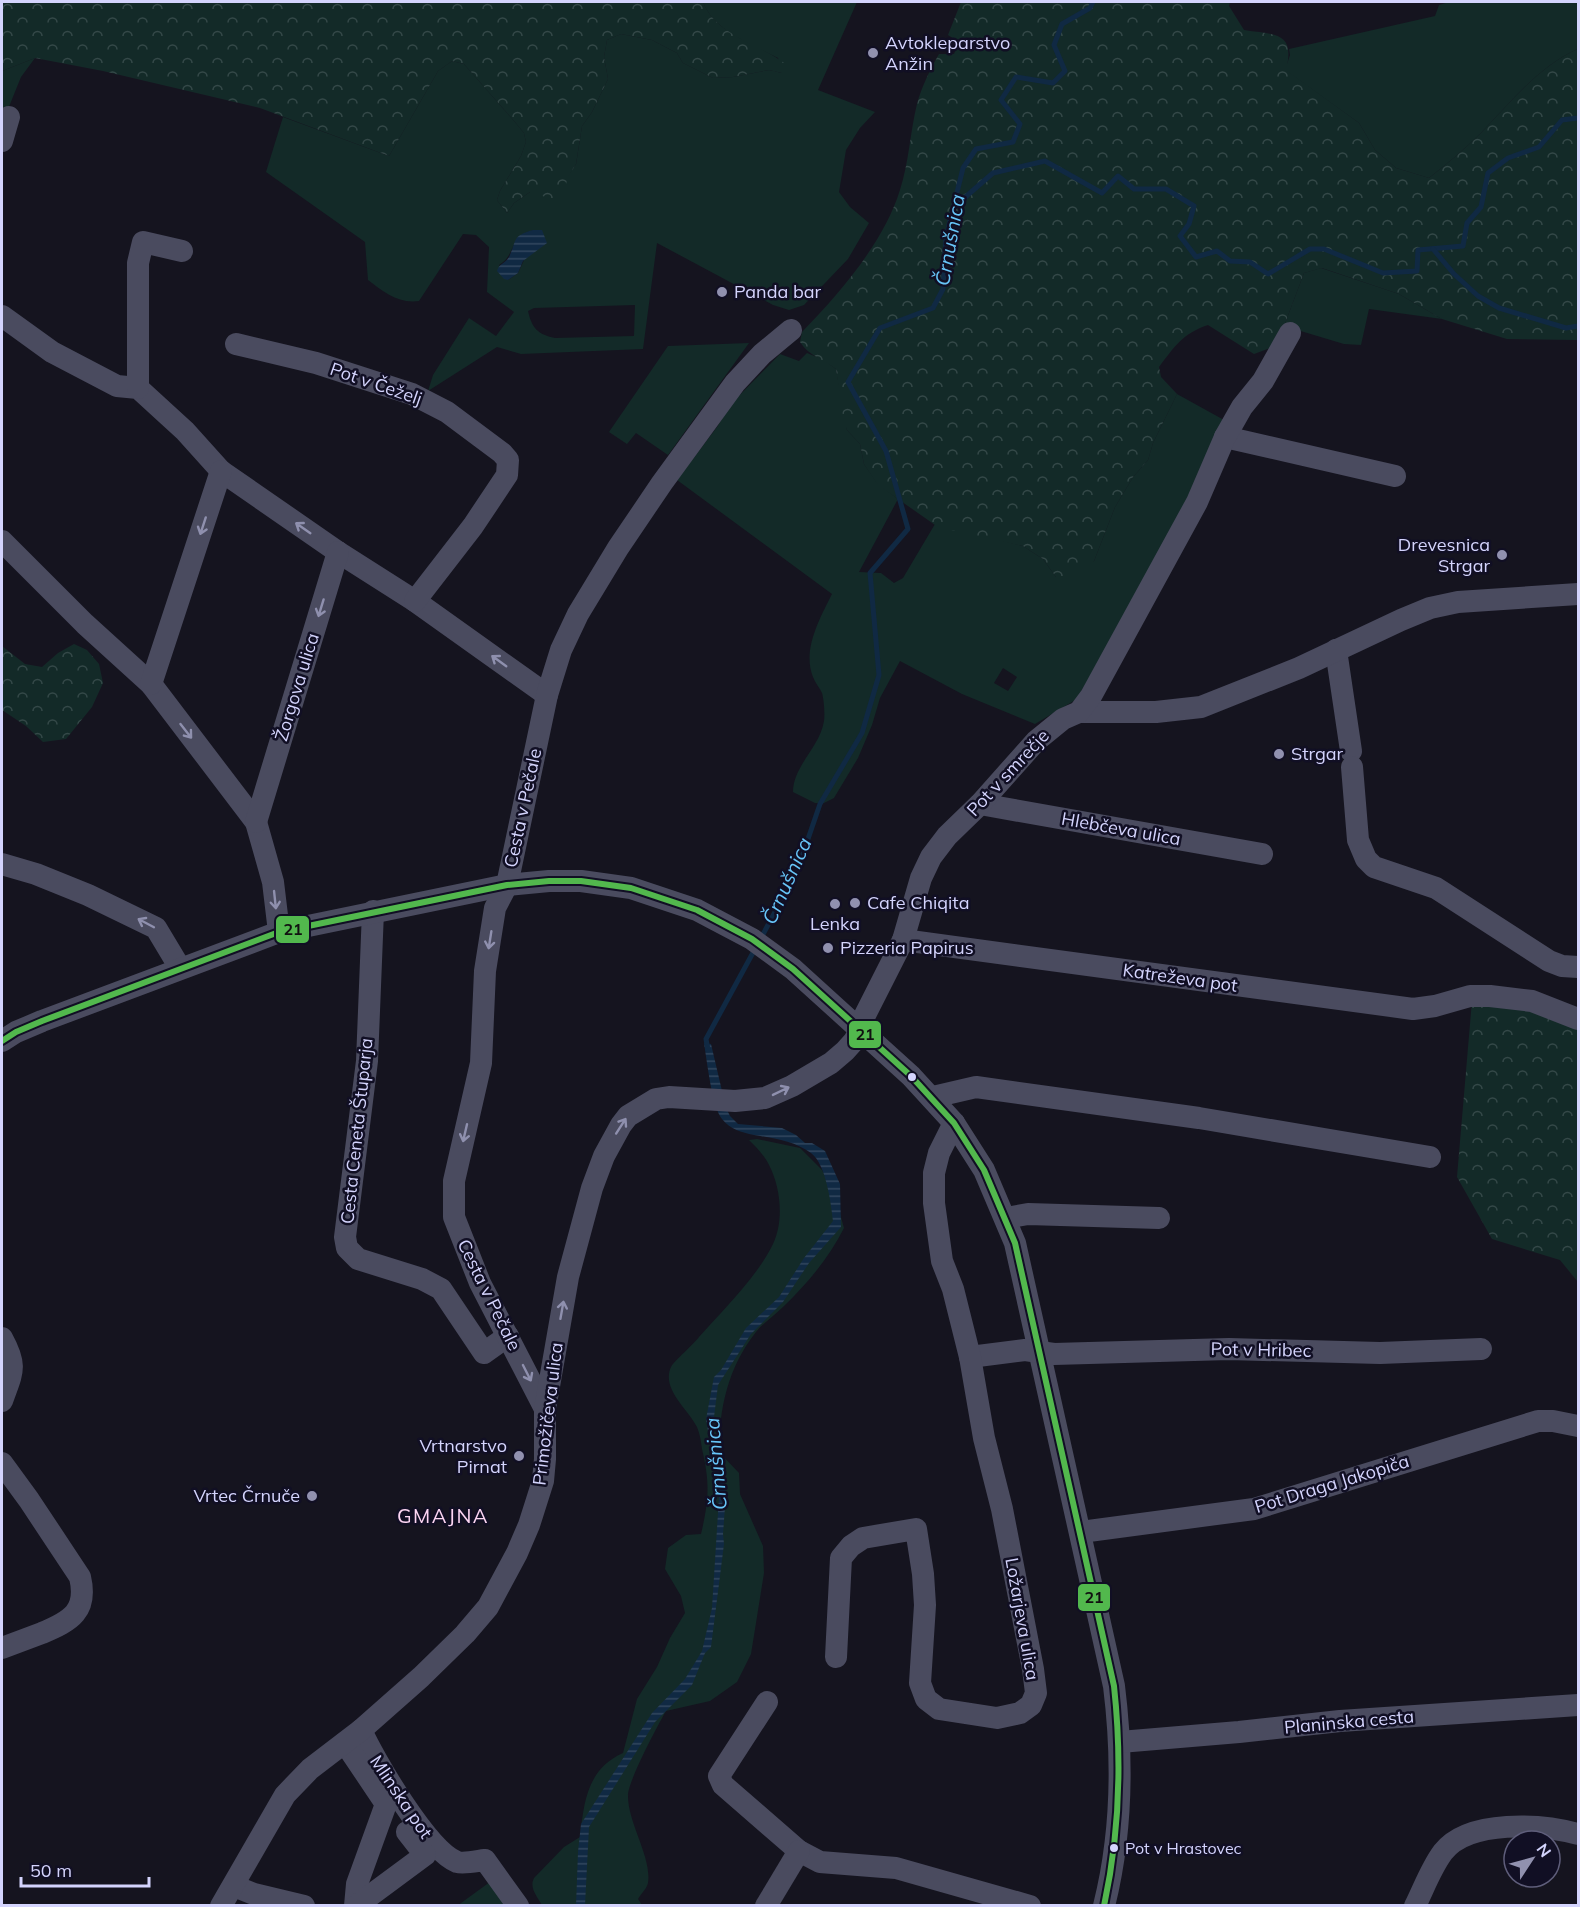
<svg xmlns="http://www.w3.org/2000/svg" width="1580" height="1907" viewBox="0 0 1580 1907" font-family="Mulish,sans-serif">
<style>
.green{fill:#132a28;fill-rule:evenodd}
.forest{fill:url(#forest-crowns)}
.water{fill:url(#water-rules)}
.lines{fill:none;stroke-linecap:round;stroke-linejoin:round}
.stream{stroke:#102943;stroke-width:5}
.minor{stroke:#4a4b5f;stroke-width:22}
.bus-1-casing{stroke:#110f24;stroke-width:10}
.bus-1{stroke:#52b84d;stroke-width:6}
.oneway{stroke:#8f90ae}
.poi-dot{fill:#9191af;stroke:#110f24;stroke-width:2}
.bus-dot{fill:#d4d4fd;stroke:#110f24;stroke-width:2}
.labels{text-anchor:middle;stroke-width:5;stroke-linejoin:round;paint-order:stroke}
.bus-label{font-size:16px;fill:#d4d4fd;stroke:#110f24;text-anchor:start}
.poi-label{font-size:18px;fill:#d4d4fd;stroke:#110f24;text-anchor:start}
.street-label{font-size:18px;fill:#d4d4fd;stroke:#110f24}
.water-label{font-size:20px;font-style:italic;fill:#67c5f8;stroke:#110f24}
.neighbourhood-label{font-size:20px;letter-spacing:1.5px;fill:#fdd6f3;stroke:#110f24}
.line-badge{stroke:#110f24;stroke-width:2}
.pale-badge-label{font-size:16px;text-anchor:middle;font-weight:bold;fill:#111}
</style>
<defs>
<pattern id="forest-crowns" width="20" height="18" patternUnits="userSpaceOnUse" patternTransform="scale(1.5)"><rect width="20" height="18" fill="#132a28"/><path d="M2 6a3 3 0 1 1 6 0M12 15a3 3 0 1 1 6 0" fill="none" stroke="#344848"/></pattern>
<pattern id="water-rules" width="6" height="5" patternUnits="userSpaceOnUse" patternTransform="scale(1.5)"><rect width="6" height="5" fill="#102943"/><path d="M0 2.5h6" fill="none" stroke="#32475f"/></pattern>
</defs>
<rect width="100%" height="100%" fill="#15141f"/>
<g class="green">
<path d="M703,2h154l-39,88 57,22 -15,16 -14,22 -7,42 11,15 19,16 -21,36 -44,46 -15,5 -16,-5 -116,-62 -14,106 -122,5 -24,-7 -69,44 5,-16 36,-57 27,18 18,-24 -27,-20 2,-45 -13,-12 -13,-1 -44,67c-21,3 -35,-9 -51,-21l-3,-38 -99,-70 17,-55 106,39 49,-85 14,-10 12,3 51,58 9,11 2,9 -5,14 -21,35 -3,9 10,13 7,-10 16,-11 38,-16 8,-12 6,-38 10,-14 16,-33 -4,-22 3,-17 14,-6 31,6 25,13 6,10 30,15 20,-1 36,-7 13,3 -4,-15c-26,-13 -65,-28 -75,-56zM538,230l-20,43 -10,7 -9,-15c19,-11 9,-33 39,-35zM635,305l-1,31 -79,2c-18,-4 -23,-10 -27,-27l6,-3z"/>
<path d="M1449,2h129v47c-39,17 -67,53 -97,84 -16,16 -34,31 -52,45l-33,-10 -21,-18 -16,-27 -74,-53 5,-15 -1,-6 146,-33 4,-11z"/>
<polygon points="35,58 21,77 2,124 2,71"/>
<polygon points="1321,268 1399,294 1442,319 1369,309 1361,345 1344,344 1284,326 1304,273"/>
<polygon points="749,343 668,455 636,433 627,444 609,432 668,346"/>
<path d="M807,353l17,7 12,9 11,61 13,14 4,20 14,20 20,15 -39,73 22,1 13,10 9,-5 32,-54 88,22 20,13 13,18 38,-16 21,-54 18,-30 15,-17 5,-17 24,-49 47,26 -33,76 -114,203 -42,25 -73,-30 -62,-33 -20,37 -8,27 -14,33 -24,40 -10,5h-9l-22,-11c0,-26 27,-45 31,-71 1,-7 0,-21 -2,-28 -2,-5 -7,-10 -9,-16 -11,-27 7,-59 19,-83l-155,-114 40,-53 14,-23 49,-50 19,7zM1003,668l14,9 -9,14 -14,-8z"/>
<path d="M757,1139l43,9 22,22 14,29 8,29c-15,30 -37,56 -61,79 -9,9 -20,16 -27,25 -28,35 -37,77 -37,120l20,21 1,21 23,52 1,27 -13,81 -14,28 -27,19 -44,10c-8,14 -39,72 -38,85 0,27 24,62 20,87 -1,5 -7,11 -10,16l4,6h-100c-5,-9 -13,-17 -8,-27l30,-31 16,-10c4,-35 7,-68 43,-84l14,-54 20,-32 13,-29 15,-25 -4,-17 -16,-27 3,-21 18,-13 15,-1c8,-34 9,-51 1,-85 -1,-7 -2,-15 -5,-22 -9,-18 -36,-38 -26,-60 3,-6 23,-23 28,-30 24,-27 58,-60 74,-93 11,-23 8,-56 -4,-79 -4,-9 -13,-18 -20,-25z"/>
<polygon points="494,1879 507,1906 457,1906"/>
</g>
<g class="forest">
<path d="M2,2h701c13,34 58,42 84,63l-5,8 -13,-3 -36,7 -20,1 -30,-15 -6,-10 -25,-13 -31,-6 -14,6 -3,17 4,22 -16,33 -10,14 -6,38 -8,13 -7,25 -31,-10 -16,11 -7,10 -10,-13 3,-9 21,-35 5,-14 -2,-9 -9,-11 -51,-58 -12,-3 -14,10 -49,85 -129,-48 -157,-37 -68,-13 -33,13z"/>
<path d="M961,2h269l-1,4 15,24c30,5 52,1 42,40l73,53 16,27 21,18 33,10c18,-14 36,-29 52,-45 30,-31 58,-67 97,-84v291l-71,-1 -65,-20 -43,-25 -77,-26 -18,5 -20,53 -14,22 -16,6 -46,-29c-25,8 -34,22 -49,42l2,10 16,17 -24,49 -5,17 -15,17 -18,30 -21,54 -22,17 -8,2 -8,-3 -13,-18 -20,-13 -85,-19 -60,-42 -14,-21 -4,-20 -13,-14 -4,-13 -7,-48c-13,-10 -27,-13 -36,-27l2,-10c38,-39 82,-90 98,-142 9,-28 10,-57 17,-86 5,-18 13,-34 22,-50h15l5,-12 -11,-7z"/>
<polygon points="74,644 87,650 99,664 103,683 92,707 66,739 43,742 26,726 2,710 2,646 25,664 42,667 58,653"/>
<polygon points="1495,1000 1578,1023 1578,1282 1560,1260 1492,1239 1457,1177 1472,1001"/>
</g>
<g class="water">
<path d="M533,230h9l5,13 -24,18 -5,12 -10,7 -4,-1 -7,-8c2,-8 8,-7 12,-14 8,-16 2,-21 24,-27z"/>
<path d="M704,1043l7,1 15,64 4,8 8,8 44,4 14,7 9,8h7l13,8 15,33 1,43 -32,36 -26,39 -32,32 -33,51 -5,40 4,30 9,38 -3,41 1,10 -13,103 -6,6 -13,32 -37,37 -66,105 -4,78 -9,1 2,-54 3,-28 71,-111 33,-34 17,-28 10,-43 7,-111 -13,-78 8,-42 7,-7 25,-42 33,-31 25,-39 29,-37c-2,-18 -7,-57 -22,-68 -16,-12 -39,-15 -57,-18 -13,-3 -23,-5 -32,-16 -10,-12 -15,-58 -18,-76z"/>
</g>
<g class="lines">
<g class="stream">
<polyline points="955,206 993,173 1045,161 1102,193 1118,176 1134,189 1166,189 1194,206 1189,224 1180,236 1196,257 1217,251 1230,261 1250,262 1268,274 1310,249 1324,249 1383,273 1417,271 1418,250 1463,246 1467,223 1481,207 1488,173 1508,158 1539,147 1562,120 1578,118"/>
<polyline points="1433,249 1454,274 1478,296 1499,308 1566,328 1578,326"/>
<polyline points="761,938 797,871 820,804 862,733 879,675 870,573 908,529 886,451 848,382 880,328 933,308 943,289 946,237 963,168 976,149 1013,142 1020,124 1001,100 1016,77 1053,83 1065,71 1054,45 1062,24 1090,8 1093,2"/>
<polyline points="708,1050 706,1039 755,949"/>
</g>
<g class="minor">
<polyline points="2,141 9,117"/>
<polyline points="2,316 52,352 117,386 138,388 185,431 221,471 338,552 415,601 547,695"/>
<polyline points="236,344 316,363 412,394 447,412 502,453 508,460 507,475 473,526 415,601"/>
<polyline points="138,388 138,263 143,242 182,251"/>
<polyline points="1225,437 1395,476"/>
<polyline points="2,541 85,624 151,684 256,822 273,882 279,932"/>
<polyline points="1336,650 1351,751"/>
<polyline points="151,684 221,471"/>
<polyline points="1079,712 1156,712 1201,707 1299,668 1401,620 1430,608 1458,602 1578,594"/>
<polyline points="1352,767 1358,840 1366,859 1374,867 1436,888 1549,961 1562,966 1578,967"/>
<polyline points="980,804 1262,854"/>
<polyline points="256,822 338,552"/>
<polyline points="2,864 36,874 88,895 156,928 180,968"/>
<polyline points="373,911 367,1061 345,1237 347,1248 358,1259 422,1279 441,1289 484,1353 508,1336"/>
<polyline points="903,940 1413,1009 1435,1006 1470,996 1490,996 1532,1001 1578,1019"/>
<path d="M2,1041l14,-9 26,-11 237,-89 228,-47 42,-4h32l50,7 66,22 55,29 41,30 118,107 43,47 30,47 31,73 99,443c9,72 8,148 -10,220"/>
<polyline points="933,1097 976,1087 1199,1118 1430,1157"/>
<polyline points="1006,1218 1028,1214 1159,1218"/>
<path d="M2,1338c16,29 10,34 0,63"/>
<polyline points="970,1357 1025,1350 1054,1354 1229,1349 1380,1353 1481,1349"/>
<polyline points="545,1409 480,1283 454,1217 454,1181 481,1063 485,971 495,908 507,885 547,695 561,650 578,614 618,548 662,483 735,383 762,354 791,330"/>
<path d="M2,1463l27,37 51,77c8,34 -9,44 -38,56 -13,5 -27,10 -40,15"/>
<polyline points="1081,1532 1254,1509 1538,1421 1553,1421 1578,1426"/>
<polyline points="836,1657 841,1558 851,1546 863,1538 916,1529 923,1574 925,1605 920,1683 926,1699 939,1709 997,1718 1020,1713 1031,1705 1036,1693 1033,1669 1002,1509 984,1438 970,1357 953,1289 942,1261 934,1203 934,1173 939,1153 954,1123"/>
<polyline points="767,1702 719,1776 723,1785 799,1851 820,1862 896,1868 1030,1906"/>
<path d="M361,1730c13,29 66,120 96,132 7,2 20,-1 28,-2l33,46"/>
<polyline points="1120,1742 1239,1732 1340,1721 1578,1705"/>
<polyline points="345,1743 386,1804 357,1884 355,1906"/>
<polyline points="234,1886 254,1894 304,1906"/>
<polyline points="221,1906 285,1795 310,1769 361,1730 421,1677 465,1634 488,1607 517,1553 529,1525 543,1481 545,1459 545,1409 568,1277 592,1188 604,1156 621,1125 628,1116 656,1099 669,1097 735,1101 765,1098 792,1086 831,1063 845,1051 854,1041 861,1029 865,1015 903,940 921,878 931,857 947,836 980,804 1036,741 1063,719 1079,712 1091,696 1197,502 1225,437 1242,407 1263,381 1290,333"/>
<polyline points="356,1906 425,1855 407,1832"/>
<polyline points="766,1906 799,1851"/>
<path d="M1415,1906c9,-18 16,-38 28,-54 26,-33 99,-28 135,-18"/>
</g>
<defs>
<path id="bus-1" d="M2,1041l14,-9 26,-11 237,-89 228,-47 42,-4h32l50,7 66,22 55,29 41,30 118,107 43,47 30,47 31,73 99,443c8,74 6,146 -10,220"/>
</defs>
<use href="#bus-1" class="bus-1-casing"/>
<use href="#bus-1" class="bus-1"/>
</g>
<defs><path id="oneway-shaft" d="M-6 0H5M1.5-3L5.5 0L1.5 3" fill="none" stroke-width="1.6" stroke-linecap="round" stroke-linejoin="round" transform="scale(1.5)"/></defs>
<g class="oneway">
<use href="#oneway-shaft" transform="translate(203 526) rotate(108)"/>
<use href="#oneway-shaft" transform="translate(303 528) rotate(-145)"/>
<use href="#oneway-shaft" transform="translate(321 608) rotate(107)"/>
<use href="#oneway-shaft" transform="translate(499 661) rotate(-144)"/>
<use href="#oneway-shaft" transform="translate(186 731) rotate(52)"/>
<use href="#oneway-shaft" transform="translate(275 900) rotate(84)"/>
<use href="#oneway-shaft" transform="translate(146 923) rotate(-152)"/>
<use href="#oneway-shaft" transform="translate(490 940) rotate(99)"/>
<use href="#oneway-shaft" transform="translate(781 1091) rotate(-26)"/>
<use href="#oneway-shaft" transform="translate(621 1126) rotate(-57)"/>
<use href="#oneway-shaft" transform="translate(465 1133) rotate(103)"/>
<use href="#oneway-shaft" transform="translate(562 1310) rotate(-80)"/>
<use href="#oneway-shaft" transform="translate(527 1373) rotate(63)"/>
</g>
<g class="poi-dot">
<circle cx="873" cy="53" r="6"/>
<circle cx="722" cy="292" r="6"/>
<circle cx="1502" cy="555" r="6"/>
<circle cx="1279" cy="754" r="6"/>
<circle cx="855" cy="903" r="6"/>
<circle cx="835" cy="904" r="6"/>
<circle cx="828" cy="948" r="6"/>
<circle cx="519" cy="1456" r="6"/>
<circle cx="312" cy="1496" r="6"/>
</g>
<g class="bus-dot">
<circle cx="912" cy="1077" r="5"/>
<circle cx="1114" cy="1848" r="5"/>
</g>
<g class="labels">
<g class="bus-label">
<text x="1125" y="1854">Pot v Hrastovec</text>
</g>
<g class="poi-label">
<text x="885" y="49">Avtokleparstvo<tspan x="885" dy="21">Anžin</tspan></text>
<text x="734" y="298">Panda bar</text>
<text x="1490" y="551" text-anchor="end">Drevesnica<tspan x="1490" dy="21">Strgar</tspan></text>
<text x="1291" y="760">Strgar</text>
<text x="867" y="909">Cafe Chiqita</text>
<text x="835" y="930" text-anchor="middle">Lenka</text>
<text x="840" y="954">Pizzeria Papirus</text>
<text x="507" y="1452" text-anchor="end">Vrtnarstvo<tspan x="507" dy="21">Pirnat</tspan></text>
<text x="300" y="1502" text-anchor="end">Vrtec Črnuče</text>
</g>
<g class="street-label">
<text transform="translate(376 384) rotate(19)" y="6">Pot v Čeželj</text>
<text transform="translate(297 687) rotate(-73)" y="6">Žorgova ulica</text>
<text transform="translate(1008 773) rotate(-47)" y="6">Pot v smrečje</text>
<text transform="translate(523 808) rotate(-78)" y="6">Cesta v Pečale</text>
<text transform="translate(1121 829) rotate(10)" y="6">Hlebčeva ulica</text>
<text transform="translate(1180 978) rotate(8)" y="6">Katreževa pot</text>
<text transform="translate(357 1131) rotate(-84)" y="6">Cesta Ceneta Štuparja</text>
<text transform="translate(489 1295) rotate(64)" y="6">Cesta v Pečale</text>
<text transform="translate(1261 1350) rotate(1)" y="6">Pot v Hribec</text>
<text transform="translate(548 1414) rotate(-83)" y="6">Primožičeva ulica</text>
<text transform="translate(1332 1484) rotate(-17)" y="6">Pot Draga Jakopiča</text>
<text transform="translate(1022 1619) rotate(80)" y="6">Ložarjeva ulica</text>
<text transform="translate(1349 1722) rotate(-5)" y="6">Planinska cesta</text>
<text transform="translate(401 1797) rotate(56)" y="6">Mlinska pot</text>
</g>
<g class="water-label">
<text transform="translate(950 240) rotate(-80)" y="7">Črnušnica</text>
<text transform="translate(787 881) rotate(-66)" y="7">Črnušnica</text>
<text transform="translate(716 1464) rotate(-95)" y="7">Črnušnica</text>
</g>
<g class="neighbourhood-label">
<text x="443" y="1523">GMAJNA</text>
</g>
</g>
<g class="line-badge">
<rect x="275" y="915" width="35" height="29" rx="6" fill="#52b84d"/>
<rect x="848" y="1020" width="34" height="29" rx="6" fill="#52b84d"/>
<rect x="1077" y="1583" width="34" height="29" rx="6" fill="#52b84d"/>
</g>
<g class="pale-badge-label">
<text x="293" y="935">21</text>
<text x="865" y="1040">21</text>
<text x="1094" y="1603">21</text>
</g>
<rect width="1580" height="1907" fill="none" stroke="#d4d4fd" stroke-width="6"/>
<g transform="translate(1532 1859) rotate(54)"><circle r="28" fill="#110f24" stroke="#5f5e7b" stroke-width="1.5"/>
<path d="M0-4.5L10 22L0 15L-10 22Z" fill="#9191af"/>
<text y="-9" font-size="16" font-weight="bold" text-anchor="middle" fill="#d4d4fd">N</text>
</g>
<path d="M21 1877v9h128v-9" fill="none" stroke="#d4d4fd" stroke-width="3"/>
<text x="30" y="1877" font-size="18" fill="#d4d4fd" stroke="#110f24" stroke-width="4.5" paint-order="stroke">50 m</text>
</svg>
